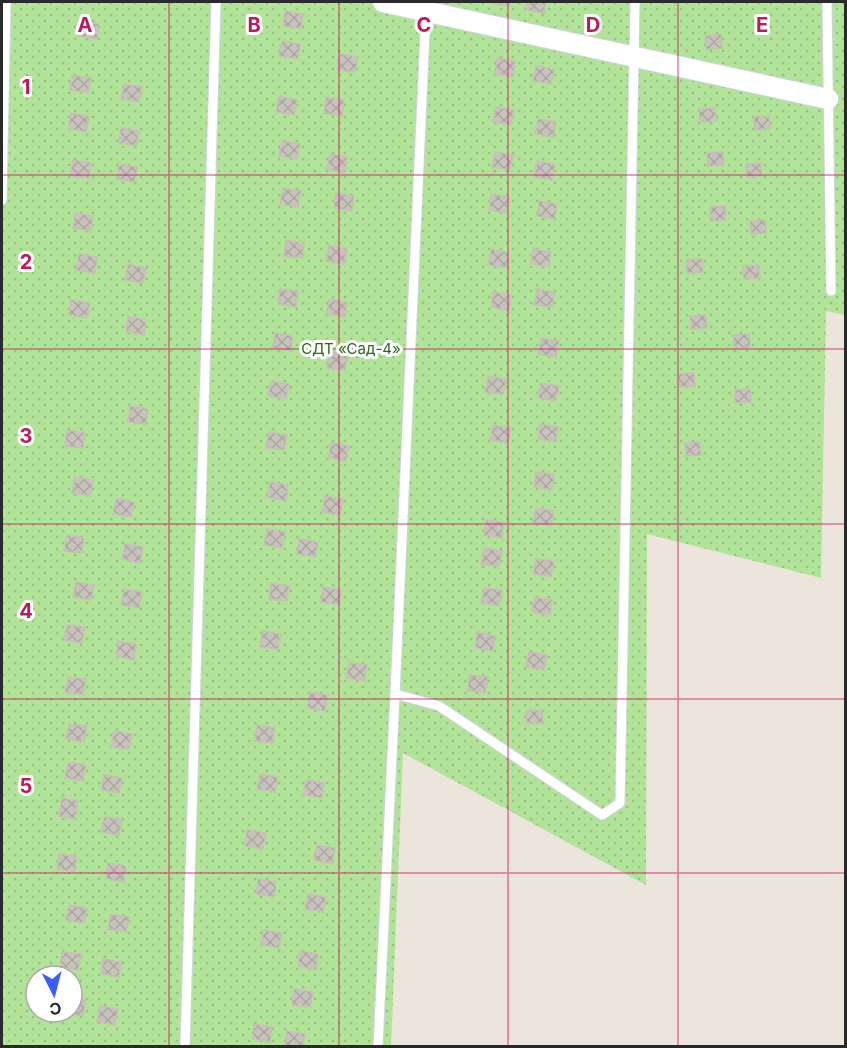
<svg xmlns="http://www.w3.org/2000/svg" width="847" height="1048" viewBox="0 0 847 1048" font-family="Inter,sans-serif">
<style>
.grass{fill:url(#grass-dots);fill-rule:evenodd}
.building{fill:url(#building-cross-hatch);stroke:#c7c1b5;stroke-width:1.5}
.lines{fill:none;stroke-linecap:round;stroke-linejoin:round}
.lane-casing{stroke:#d1d4e3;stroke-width:11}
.street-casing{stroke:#d1d4e3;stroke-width:22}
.lane{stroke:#fff;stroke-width:9}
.street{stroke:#fff;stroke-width:20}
.grid{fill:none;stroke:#c2185b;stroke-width:1.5;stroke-opacity:0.55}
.labels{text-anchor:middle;stroke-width:6;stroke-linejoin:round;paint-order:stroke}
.park-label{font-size:15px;fill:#29671a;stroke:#fff}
.grid-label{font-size:20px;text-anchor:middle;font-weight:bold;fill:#c2185b;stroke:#fff;stroke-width:6;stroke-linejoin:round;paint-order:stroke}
</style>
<defs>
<pattern id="grass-dots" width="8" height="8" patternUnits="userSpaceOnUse" patternTransform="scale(1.5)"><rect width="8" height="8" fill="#b1e398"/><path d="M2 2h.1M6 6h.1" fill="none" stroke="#98c383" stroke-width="1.8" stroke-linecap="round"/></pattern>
<pattern id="building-cross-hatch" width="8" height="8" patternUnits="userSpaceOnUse" patternTransform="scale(1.5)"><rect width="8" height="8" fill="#c7c2bb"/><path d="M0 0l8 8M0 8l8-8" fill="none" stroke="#aba7a1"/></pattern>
</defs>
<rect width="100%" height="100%" fill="#ece5db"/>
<path class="grass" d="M2,2h843l1,313 -20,-4 -5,267 -174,-44 -1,351 -243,-132 -12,293h-389zM36,976h36v36h-36z"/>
<g class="building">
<polygon points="491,2 510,2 509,6 491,3"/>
<polygon points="527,2 546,2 544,13 526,10"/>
<polygon points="285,11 303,14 301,29 283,26"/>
<polygon points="81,21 99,24 97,39 78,36"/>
<polygon points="721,34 722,48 706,49 705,36"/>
<polygon points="282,41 300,44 298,59 279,56"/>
<polygon points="340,54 358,57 355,72 337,70"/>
<polygon points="497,58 515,61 513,77 495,74"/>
<polygon points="536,66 554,69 551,84 533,81"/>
<polygon points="72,75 91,78 88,93 70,90"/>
<polygon points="124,84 142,87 139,102 121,99"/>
<polygon points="279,96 297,100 294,115 276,112"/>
<polygon points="326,97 344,100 342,116 324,113"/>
<polygon points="496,107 514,110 511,125 493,122"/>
<polygon points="715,108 716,121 700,122 699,109"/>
<polygon points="71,113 89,116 86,132 68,129"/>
<polygon points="769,116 770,129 755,130 754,117"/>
<polygon points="538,119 556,122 553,137 535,134"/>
<polygon points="121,128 139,131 137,146 119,143"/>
<polygon points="282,141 300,144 297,159 279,156"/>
<polygon points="495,152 513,155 510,170 492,167"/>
<polygon points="723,152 724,165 708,166 707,153"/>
<polygon points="330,154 347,157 345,173 327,170"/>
<polygon points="73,160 91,163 89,178 70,176"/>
<polygon points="537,161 555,164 552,180 534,177"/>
<polygon points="761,163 762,176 747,177 746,164"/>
<polygon points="119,164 137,167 135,182 117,179"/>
<polygon points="283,188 301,191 298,207 280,204"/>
<polygon points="336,193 354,196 352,211 334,208"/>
<polygon points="491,194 509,197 507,213 489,210"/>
<polygon points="539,201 557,204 555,219 537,216"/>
<polygon points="725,206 726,220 710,221 710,207"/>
<polygon points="75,213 93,216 91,231 73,228"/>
<polygon points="765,220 766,233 751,234 750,221"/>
<polygon points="286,240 304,243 302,258 284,256"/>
<polygon points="329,246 347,249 344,264 326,261"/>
<polygon points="491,249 509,253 507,268 488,265"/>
<polygon points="533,249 551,252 549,267 531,264"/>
<polygon points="79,254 97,257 95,273 76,270"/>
<polygon points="702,259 703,272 687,273 686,260"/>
<polygon points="128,264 146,268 143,283 125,280"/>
<polygon points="759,265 760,278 744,279 743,266"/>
<polygon points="280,289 298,291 296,307 278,304"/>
<polygon points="537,289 555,292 552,307 534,305"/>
<polygon points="493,292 511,295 509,311 491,307"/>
<polygon points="329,299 347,302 345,317 327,314"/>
<polygon points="71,300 90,303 87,318 69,315"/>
<polygon points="706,315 707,328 691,329 690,316"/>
<polygon points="128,316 146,320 144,335 126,332"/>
<polygon points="275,333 293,336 291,351 273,348"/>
<polygon points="749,334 750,348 734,348 733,335"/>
<polygon points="541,338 559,341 556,357 538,354"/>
<polygon points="330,352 348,355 345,370 327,368"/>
<polygon points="694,373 695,386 679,387 678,374"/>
<polygon points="488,376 506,379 503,394 485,392"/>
<polygon points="271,381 289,384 286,399 268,396"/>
<polygon points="541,383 559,386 556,401 538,398"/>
<polygon points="750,389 751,402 735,403 735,390"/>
<polygon points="130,406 148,409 146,424 128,422"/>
<polygon points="540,424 558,427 556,442 538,439"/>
<polygon points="493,425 511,428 508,443 490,440"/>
<polygon points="67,430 85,433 83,448 65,446"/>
<polygon points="269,432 287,435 284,450 266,448"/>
<polygon points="700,442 701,455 686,456 685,443"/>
<polygon points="331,443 349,446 346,461 328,458"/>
<polygon points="536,472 554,474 552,490 534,487"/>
<polygon points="75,477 93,480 90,496 72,493"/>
<polygon points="270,482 288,485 286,501 268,497"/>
<polygon points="325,496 343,499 340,515 322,512"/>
<polygon points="116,498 134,502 131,517 113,514"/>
<polygon points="536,508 554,511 551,526 533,523"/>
<polygon points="486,520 504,522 502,538 484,535"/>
<polygon points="267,529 285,532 282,548 264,545"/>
<polygon points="67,535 84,538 82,553 64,551"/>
<polygon points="299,539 318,542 315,557 297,554"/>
<polygon points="125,544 143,547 140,563 122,559"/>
<polygon points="484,548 502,551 499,566 481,564"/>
<polygon points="536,559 554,561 551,577 533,574"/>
<polygon points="76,582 94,585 91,600 73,597"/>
<polygon points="271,583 289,586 287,601 269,599"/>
<polygon points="323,587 341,590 339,605 321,602"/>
<polygon points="484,588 502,590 499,606 481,603"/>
<polygon points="124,590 142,592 139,608 121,605"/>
<polygon points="534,597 552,600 550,615 532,612"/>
<polygon points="67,625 85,627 82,643 64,640"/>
<polygon points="263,631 281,634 278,649 260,647"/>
<polygon points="477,632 495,636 493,651 475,648"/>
<polygon points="118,641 136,644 134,660 116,656"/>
<polygon points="529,652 547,655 544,670 526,667"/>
<polygon points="349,663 367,665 364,681 346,678"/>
<polygon points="470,675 488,677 485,693 467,690"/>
<polygon points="68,677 86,679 83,695 65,692"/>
<polygon points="310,692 328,695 325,711 307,708"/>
<polygon points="542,710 543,723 527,724 526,711"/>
<polygon points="69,724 87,726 84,742 66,739"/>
<polygon points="257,725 275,728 272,743 255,741"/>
<polygon points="114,731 132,734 129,749 111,747"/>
<polygon points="68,762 86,765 83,781 65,778"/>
<polygon points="260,774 278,777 275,792 257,789"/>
<polygon points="104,775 122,778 119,793 101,790"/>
<polygon points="306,780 324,783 322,798 303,795"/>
<polygon points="62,798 78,801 75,819 59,816"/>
<polygon points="104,817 122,819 119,835 101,832"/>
<polygon points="247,830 266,833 263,849 245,846"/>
<polygon points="317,845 335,848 332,864 314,860"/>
<polygon points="59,854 77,856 75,872 57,869"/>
<polygon points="108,863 126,866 124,882 106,879"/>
<polygon points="258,879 276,882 274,897 256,894"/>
<polygon points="308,894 326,897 323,912 305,909"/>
<polygon points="69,905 87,908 84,923 66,920"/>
<polygon points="111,914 129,917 126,932 108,929"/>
<polygon points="264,930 282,933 279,948 261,945"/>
<polygon points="300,951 318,954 316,970 298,966"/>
<polygon points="62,952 81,954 78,970 60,967"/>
<polygon points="103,959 121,962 119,977 101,974"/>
<polygon points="294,989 313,992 310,1007 292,1005"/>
<polygon points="72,998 86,1000 83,1016 65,1013 72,1012"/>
<polygon points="100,1006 118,1009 115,1025 97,1022"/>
<polygon points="254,1024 272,1027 270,1042 252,1039"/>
<polygon points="287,1031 305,1034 303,1046 285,1046"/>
</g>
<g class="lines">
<defs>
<g id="lane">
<polyline points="827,2 831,291"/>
<polyline points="2,200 6,2"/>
<polyline points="395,694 439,706 602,815 620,803 635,2"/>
<polyline points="185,1046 216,2"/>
<polyline points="378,1046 395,694 426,10"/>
</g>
<polyline id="street" points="383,2 828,99"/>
</defs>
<use href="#lane" class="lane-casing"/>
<use href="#street" class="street-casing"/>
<use href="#lane" class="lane"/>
<use href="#street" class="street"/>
</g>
<path class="grid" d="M169,2v1044M339,2v1044M508,2v1044M678,2v1044M2,175h844M2,349h844M2,524h844M2,699h844M2,873h844"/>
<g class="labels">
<g class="park-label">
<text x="351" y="354">СДТ «Сад-4»</text>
</g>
</g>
<g class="grid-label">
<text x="85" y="32">A</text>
<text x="254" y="32">B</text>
<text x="424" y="32">C</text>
<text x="593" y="32">D</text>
<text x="762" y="32">E</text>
<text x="26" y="94">1</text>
<text x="26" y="269">2</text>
<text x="26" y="443">3</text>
<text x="26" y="618">4</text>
<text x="26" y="793">5</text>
</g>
<rect width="847" height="1048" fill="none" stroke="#2a2a2a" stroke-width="6"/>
<g transform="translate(54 994) rotate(174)"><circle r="28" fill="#ffffff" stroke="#aaaaaa" stroke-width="1.5"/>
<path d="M0-4.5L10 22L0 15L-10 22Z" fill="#3b5dfa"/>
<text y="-9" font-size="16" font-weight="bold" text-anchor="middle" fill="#2a2a2a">С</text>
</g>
</svg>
